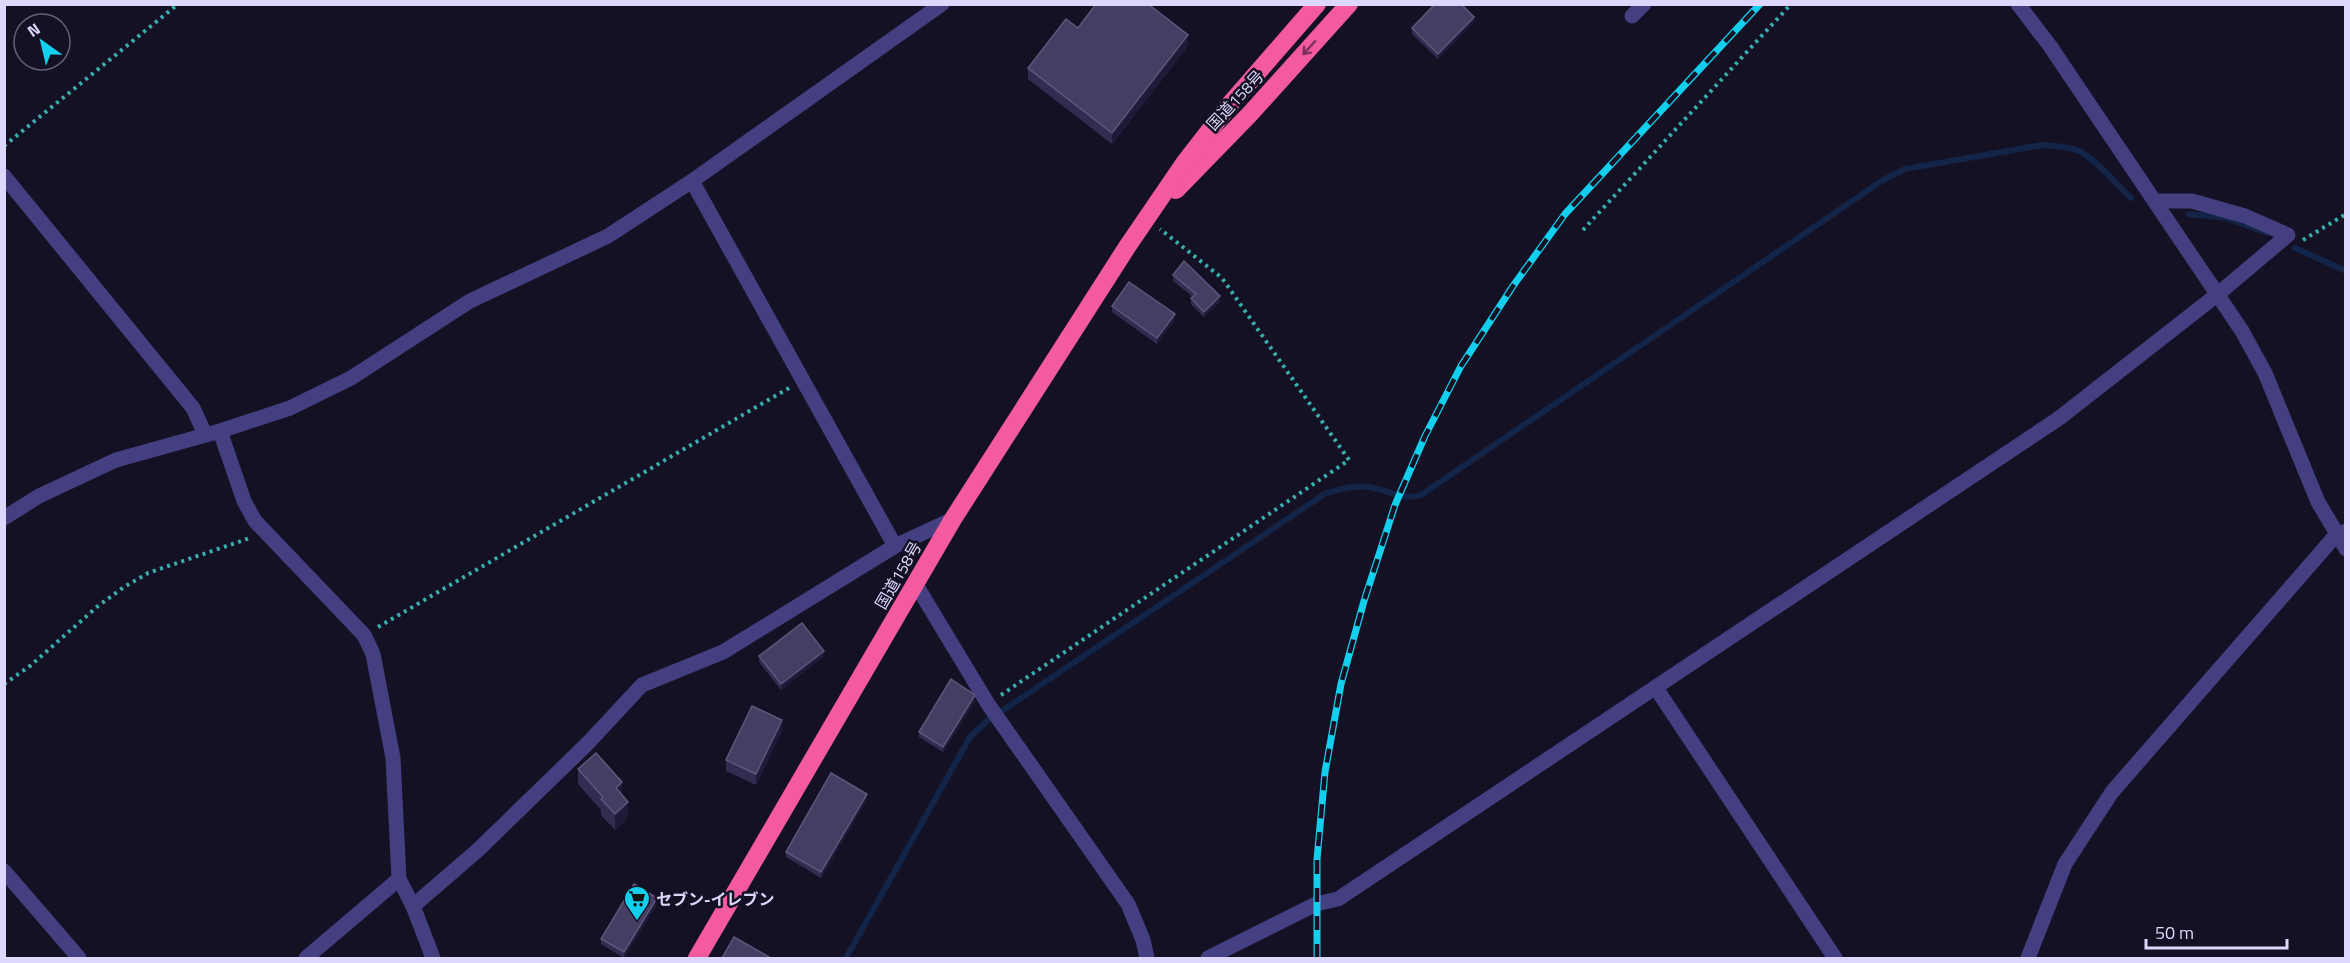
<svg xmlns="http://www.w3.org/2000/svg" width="2350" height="963" viewBox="0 0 2350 963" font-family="'Titillium Web','Noto Sans JP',sans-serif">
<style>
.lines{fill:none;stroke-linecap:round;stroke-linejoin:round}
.stream{stroke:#122447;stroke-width:6}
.path{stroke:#38afad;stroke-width:4;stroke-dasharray:3 4.5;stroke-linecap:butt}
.minor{stroke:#443f80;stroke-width:15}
.highway{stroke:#f35b9e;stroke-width:18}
.rail-casing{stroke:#12cfee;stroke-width:7}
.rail{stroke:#151125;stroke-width:4.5;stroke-dasharray:14;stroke-linecap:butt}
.wall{fill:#342b51}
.shaded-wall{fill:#201938}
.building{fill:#463d63;stroke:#5e567b;stroke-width:1.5}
.oneway{stroke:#79325b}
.labels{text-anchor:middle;stroke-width:5;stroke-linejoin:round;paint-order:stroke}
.street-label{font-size:16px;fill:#ddd7fc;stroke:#151125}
.poi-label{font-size:16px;font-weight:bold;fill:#ddd7fc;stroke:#151125;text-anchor:start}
</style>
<rect width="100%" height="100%" fill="#151125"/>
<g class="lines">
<g class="stream">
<polyline points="2189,214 2227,218 2267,233"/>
<polyline points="2295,248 2346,271"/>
<path d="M846,958l124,-221 17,-16 339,-228c15,-4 28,-8 43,-6 20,3 33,14 52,8l462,-315 22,-11 137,-24c12,1 26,1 37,6 19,10 36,32 52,47"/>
</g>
<g class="path">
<polyline points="4,146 178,4"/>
<polyline points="1583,230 1791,4"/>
<polyline points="2303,240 2346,214"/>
<polyline points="378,627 789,388"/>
<polyline points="4,684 30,666 98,606 124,587 148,573 250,538"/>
<polyline points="1001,695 1349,460 1222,278 1160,229"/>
</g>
<g class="minor">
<polyline points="2018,4 2050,46 2242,331 2265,373 2318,502 2346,549"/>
<polyline points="1632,16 1644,4"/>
<polyline points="4,176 193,408 205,434"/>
<polyline points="692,181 895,546"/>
<polyline points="220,431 244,501 255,521 364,635 373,654 393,758 399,879 413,906 433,958"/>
<polyline points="4,518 39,496 116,460 220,431 290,408 351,378 470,301 608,236 692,181 942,4"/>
<polyline points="915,583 988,704 1128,904 1143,940 1147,958"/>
<polyline points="1656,688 1835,958"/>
<polyline points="4,871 79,958"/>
<polyline points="413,906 478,850 588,743 642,685 723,652 895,546 953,519"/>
<polyline points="306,958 399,879"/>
<polyline points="1208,958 1316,904 1338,899 2058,419 2218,294 2288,235 2245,216 2192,201 2155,201"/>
<polyline points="2028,958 2065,864 2112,792 2336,535 2346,531"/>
</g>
<g class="highway">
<polyline points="1176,190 1249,115 1349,4"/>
<polyline points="697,958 953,519 1127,247 1185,162 1231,103 1317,4"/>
</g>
<defs>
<polyline id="rail" points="1317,958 1317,859 1325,772 1341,684 1364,601 1395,505 1425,436 1461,366 1513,286 1565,214 1760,4"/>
</defs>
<use href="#rail" class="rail-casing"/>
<use href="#rail" class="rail"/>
</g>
<g class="wall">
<polygon points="1474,22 1438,59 1412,34 1412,28"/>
<polygon points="1188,46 1112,144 1028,79 1028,68"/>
<polygon points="1173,275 1220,302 1204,317 1191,304 1191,298 1193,297 1173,281"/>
<polygon points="1112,306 1175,319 1157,344 1112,312"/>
<polygon points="759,656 824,656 781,690 759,662"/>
<polygon points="975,701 943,752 919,737 919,732"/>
<polygon points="782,731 756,785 726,771 726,760"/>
<polygon points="578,769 622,795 628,817 615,830 601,815 601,810 578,784"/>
<polygon points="867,799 821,878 786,857 786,852"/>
<polygon points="657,904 624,958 601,944 601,939"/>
</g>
<g class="shaded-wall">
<polygon points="1474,17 1474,22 1438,59 1438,54"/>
<polygon points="1188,35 1188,46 1112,144 1112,133"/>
<polygon points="1220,296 1220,302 1204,317 1204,312"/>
<polygon points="1175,314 1175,319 1157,344 1157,338"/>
<polygon points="824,651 824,656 781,690 781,684"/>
<polygon points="975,695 975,701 943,752 943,747"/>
<polygon points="782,720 782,731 756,785 756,774"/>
<polygon points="622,782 622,798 616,788"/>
<polygon points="867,794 867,799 821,878 821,872"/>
<polygon points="628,802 628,817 615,830 615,814"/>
<polygon points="657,898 657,904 624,958 624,952"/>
</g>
<g class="building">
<polygon points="1096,4 1148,4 1188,35 1112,133 1028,68 1066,19 1078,28"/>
<polygon points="1435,4 1461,4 1474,17 1438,54 1412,28"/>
<polygon points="1184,261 1220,296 1204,312 1191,298 1196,294 1173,275"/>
<polygon points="1129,282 1175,314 1157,338 1112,306"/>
<polygon points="802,623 824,651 781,684 759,656"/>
<polygon points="951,679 975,695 943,747 919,732"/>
<polygon points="752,706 782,720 756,774 726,760"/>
<polygon points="596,753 622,782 616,788 628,802 615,814 601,799 603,797 578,769"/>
<polygon points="831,773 867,794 821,872 786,852"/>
<polygon points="634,884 657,898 624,952 601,939"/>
<polygon points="734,937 771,958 722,958"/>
</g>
<defs><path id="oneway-shaft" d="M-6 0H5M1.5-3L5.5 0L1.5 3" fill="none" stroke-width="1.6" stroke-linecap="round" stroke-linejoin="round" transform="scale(1.5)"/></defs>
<use class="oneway" href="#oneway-shaft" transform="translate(1309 48) rotate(132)"/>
<defs>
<symbol id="supermarket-pin" viewBox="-11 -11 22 30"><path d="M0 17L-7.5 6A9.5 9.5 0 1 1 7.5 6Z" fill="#12cfee" stroke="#151125"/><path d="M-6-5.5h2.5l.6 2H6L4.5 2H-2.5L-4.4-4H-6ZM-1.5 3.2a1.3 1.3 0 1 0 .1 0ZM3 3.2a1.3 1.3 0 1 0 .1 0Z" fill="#111"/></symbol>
</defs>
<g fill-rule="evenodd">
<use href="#supermarket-pin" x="622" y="884" width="30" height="40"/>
</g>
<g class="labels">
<g class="street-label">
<text transform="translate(1235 100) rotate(-47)" y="6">国道158号</text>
<text transform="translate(898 575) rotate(-60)" y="6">国道158号</text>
</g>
<g class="poi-label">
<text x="656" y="905">セブン-イレブン</text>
</g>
</g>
<rect width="2350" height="963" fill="none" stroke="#ddd7fc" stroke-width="12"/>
<g transform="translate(42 42) rotate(326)"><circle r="28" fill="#151125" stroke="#65607b" stroke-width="1.5"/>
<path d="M0-4.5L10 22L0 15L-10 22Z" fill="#12cfee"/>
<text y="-9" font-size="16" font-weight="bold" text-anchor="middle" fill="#ddd7fc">N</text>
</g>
<path d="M2146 939v9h141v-9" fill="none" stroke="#ddd7fc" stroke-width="3"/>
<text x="2155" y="939" font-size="18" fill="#ddd7fc" stroke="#151125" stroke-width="4.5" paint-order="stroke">50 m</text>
</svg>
